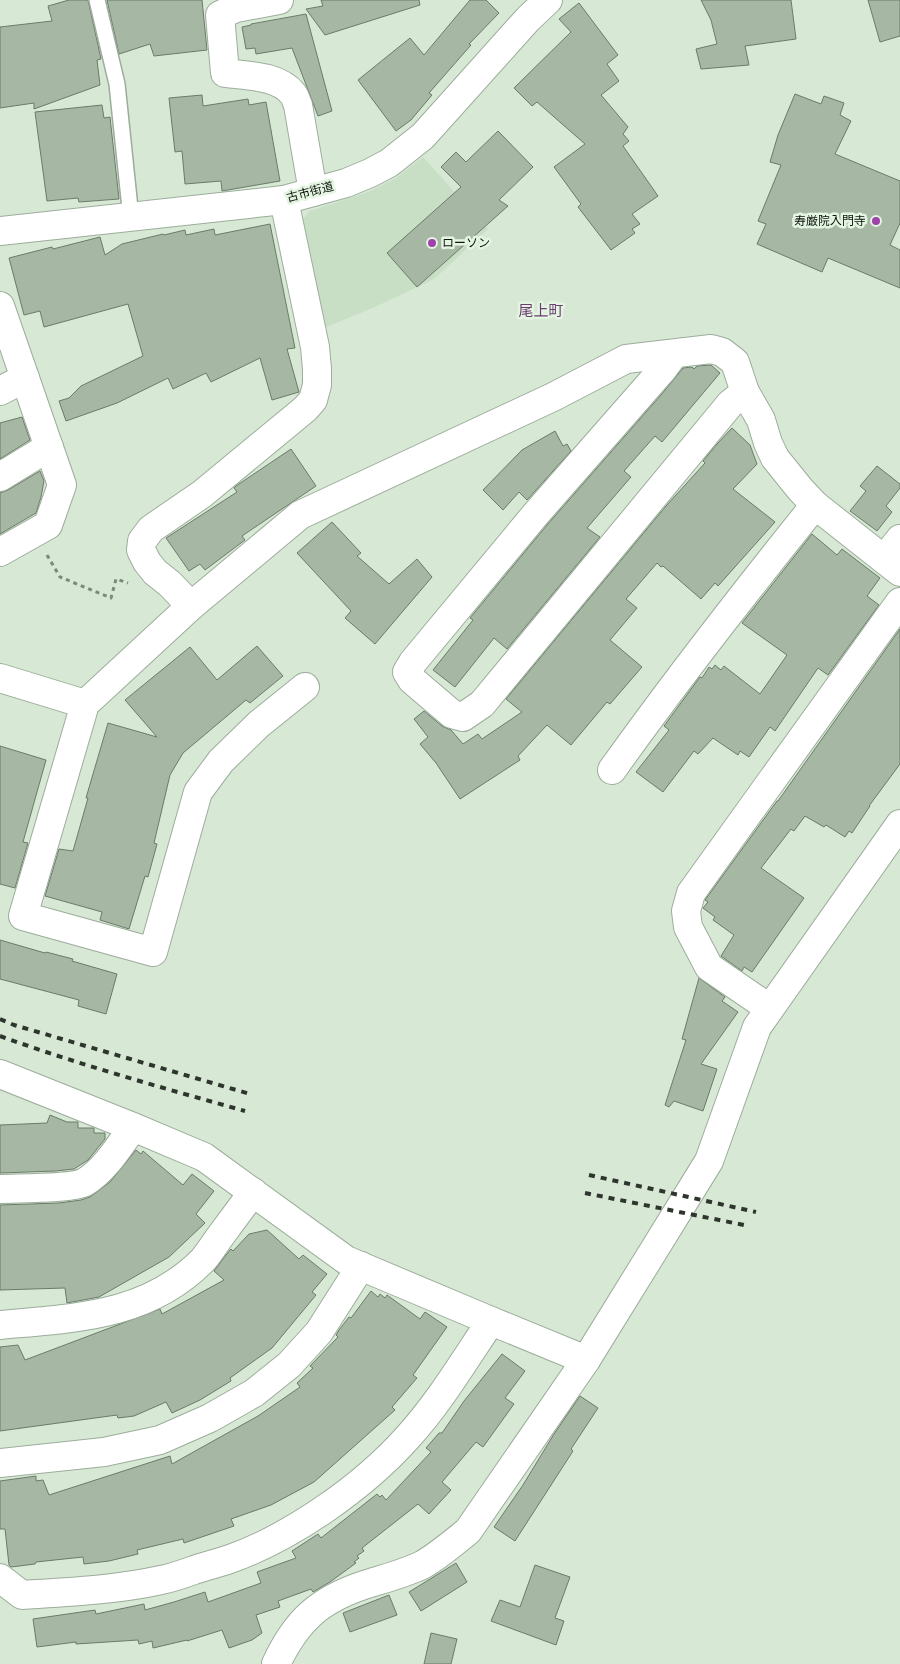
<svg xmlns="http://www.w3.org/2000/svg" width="900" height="1664" viewBox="0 0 900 1664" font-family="'Varela Round','Noto Sans JP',sans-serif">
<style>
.built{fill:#c8dfc5}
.building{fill:#a6b7a4;stroke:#6b7b69}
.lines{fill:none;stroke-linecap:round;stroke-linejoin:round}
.service-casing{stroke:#9cad9b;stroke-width:18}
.minor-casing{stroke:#9cad9b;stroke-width:30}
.tertiary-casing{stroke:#9cad9b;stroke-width:30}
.path{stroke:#7c897b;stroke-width:3;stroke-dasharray:4 4;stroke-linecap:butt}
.service{stroke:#fff;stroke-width:15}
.minor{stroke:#fff;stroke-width:28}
.tertiary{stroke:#fff;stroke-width:28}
.rail{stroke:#2d352d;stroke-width:4;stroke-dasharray:6 6;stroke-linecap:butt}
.poi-dot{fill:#9f42ac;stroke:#e4f6e2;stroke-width:2}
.labels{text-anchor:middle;stroke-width:5;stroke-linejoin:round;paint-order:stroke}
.street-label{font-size:12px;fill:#0e140e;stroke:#e4f6e2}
.poi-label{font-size:12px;fill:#0e140e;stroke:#e4f6e2;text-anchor:end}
.quarter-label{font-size:15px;fill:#6c3e72;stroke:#e4f6e2}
</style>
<rect width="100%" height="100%" fill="#d7e9d5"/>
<polygon class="built" points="423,157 488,229 434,279 373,308 324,328 301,221 310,211 368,192 396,178"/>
<g class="building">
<polygon points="69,0 88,0 101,59 97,60 100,85 34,109 34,103 0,108 0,27 52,21 48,6"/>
<polygon points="107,0 202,0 207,50 154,56 150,44 119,54"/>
<polygon points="321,0 419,0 420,5 325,35 306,9 323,6"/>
<polygon points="470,0 486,0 499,13 469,44 471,45 429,93 432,95 411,120 396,131 358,80 410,38 424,55"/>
<polygon points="701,0 791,0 796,39 745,46 749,65 701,69 696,49 717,44 711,20"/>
<polygon points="868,0 900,0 900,36 880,42"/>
<polygon points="579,3 618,55 607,64 619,81 601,95 628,127 623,134 629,141 623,146 658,196 632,214 640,224 632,229 635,233 611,250 578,207 581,204 554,167 585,144 537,102 532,106 514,88 571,32 559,19"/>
<polygon points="306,14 332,111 318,116 292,48 256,54 255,48 246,49 242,27 251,25 251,24"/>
<polygon points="795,94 821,104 824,96 844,103 840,115 851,121 835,154 900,181 900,223 890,245 900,250 900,288 828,258 822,272 757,244 766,224 758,221 781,165 770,162 778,135"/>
<polygon points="202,95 203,106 248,99 249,105 266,102 280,181 222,191 221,181 185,184 182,151 175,152 169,98"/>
<polygon points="102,105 104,118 110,117 119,199 79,202 78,198 47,201 35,112"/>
<polygon points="498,131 533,167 499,200 508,206 417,287 387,253 461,187 441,167 456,152 466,162"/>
<polygon points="270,224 295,348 287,349 299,392 272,400 260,358 211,382 206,373 173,389 168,378 117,403 66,421 59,401 69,398 81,386 143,356 128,304 44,327 40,311 24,315 9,258 52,247 53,249 100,237 105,255 122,244 163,234 164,235 185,230 186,235 214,229 215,235"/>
<polygon points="711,365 720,373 662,442 655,436 624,471 631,477 587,528 600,537 507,649 494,638 455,687 433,670 473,620 470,618 547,525 661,395 683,368 692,367 694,369 697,366"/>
<polygon points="22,417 30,440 0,459 0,423"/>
<polygon points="732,428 750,445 757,464 733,489 775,522 718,586 715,583 701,599 663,566 661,567 657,563 626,599 637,608 610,640 642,667 610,704 607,702 571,745 547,725 518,756 520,760 460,799 436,763 420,744 428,737 414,719 424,711 442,726 451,730 463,744 478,734 482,739 522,712 506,699 666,506 705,463 703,461 717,444"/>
<polygon points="555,431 563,446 567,444 571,451 527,500 519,492 503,510 483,490 522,450"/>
<polygon points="291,449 316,486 242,536 245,540 205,570 200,564 189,571 166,538 237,492 234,488 236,486"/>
<polygon points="877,466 900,484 900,488 886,506 892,512 877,531 850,511 866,491 860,486"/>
<polygon points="40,471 44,481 41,497 36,513 0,534 0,493 8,490"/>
<polygon points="332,522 361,553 357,556 389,584 417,559 432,577 375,644 345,618 351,611 297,553"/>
<polygon points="812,534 837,555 842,549 880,578 867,596 879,605 828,675 818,668 775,731 770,727 749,757 740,751 738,755 713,738 698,754 694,751 663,792 636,772 669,730 664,726 700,677 702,678 709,667 712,669 715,665 721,670 724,666 760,694 787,655 742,623"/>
<polygon points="900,629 900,764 869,806 870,806 852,833 849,831 845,837 826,825 824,827 805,816 794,831 791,829 761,868 804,898 752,972 744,967 742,971 721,956 734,935 713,920 715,917 703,908 708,902 705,900 777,801 778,801"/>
<polygon points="257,646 283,676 250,703 246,700 183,753 170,775 154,843 157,844 148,877 145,876 129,929 100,920 102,912 45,896 59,849 73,851 88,798 86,798 108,723 157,737 125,700 190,647 217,680"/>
<polygon points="0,746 46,760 23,842 28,843 15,888 0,884"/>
<polygon points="0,940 45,953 46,952 73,959 72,961 117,974 106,1014 78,1006 79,1000 0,979"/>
<polygon points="699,978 725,997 722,1001 738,1012 701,1064 717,1069 703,1111 674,1101 669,1107 665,1105 686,1040 682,1039"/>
<polygon points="50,1115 67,1122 78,1122 78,1128 94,1128 94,1133 105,1133 105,1139 88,1160 74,1169 56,1171 0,1173 0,1125 47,1123"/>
<polygon points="136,1150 141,1154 143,1151 183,1185 192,1174 214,1191 196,1214 205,1223 169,1257 99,1297 67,1303 65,1288 0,1290 0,1205 59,1203 81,1200 90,1197 110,1182"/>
<polygon points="267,1230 299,1259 303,1255 327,1274 312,1292 316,1295 272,1348 230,1378 231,1381 200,1400 172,1413 166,1402 134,1416 118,1418 117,1415 0,1431 0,1347 18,1345 25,1360 160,1309 162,1314 224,1280 214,1271 226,1255 231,1249 233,1251 249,1234"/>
<polygon points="371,1291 378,1297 380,1294 385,1298 387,1295 420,1319 425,1312 447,1327 413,1375 417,1378 392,1407 395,1410 314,1482 271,1505 231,1519 234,1526 184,1543 183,1539 137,1550 138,1554 109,1561 84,1564 83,1557 36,1562 35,1564 11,1567 9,1565 5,1529 0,1529 0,1481 36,1476 36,1481 43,1480 49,1495 170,1456 172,1464 258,1416 300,1387 297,1383 313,1368 310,1366 338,1337 336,1335 339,1330 349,1317 351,1318"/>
<polygon points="502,1354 525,1371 505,1398 514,1404 483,1447 476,1442 442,1482 451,1490 429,1514 418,1504 362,1548 364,1551 357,1556 359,1558 354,1562 356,1563 330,1582 313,1592 311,1589 278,1601 280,1607 256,1615 262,1633 252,1640 229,1648 222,1630 187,1641 187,1640 153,1648 152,1641 139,1644 138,1640 76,1644 76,1642 37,1647 33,1619 95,1610 96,1614 144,1604 145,1610 174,1602 205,1592 208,1602 261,1583 257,1572 296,1558 292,1551 318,1534 321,1538 377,1494 380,1497 382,1495 386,1500 431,1452 426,1448 439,1433 442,1433 464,1401"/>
<polygon points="580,1396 598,1408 571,1449 573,1451 553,1482 515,1541 494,1527 523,1485 554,1434"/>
<polygon points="456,1563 467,1582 421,1611 409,1592"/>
<polygon points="535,1565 570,1577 555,1618 564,1621 556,1645 491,1621 500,1600 520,1607"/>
<polygon points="389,1595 397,1615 350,1632 343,1613"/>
<polygon points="431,1633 457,1639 451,1664 424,1664"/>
</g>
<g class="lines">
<defs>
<polyline id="service" points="97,0 117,84 131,218"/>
<g id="minor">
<path d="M279,0l-43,8 -16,7 5,58c22,3 53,2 68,21 2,2 3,7 5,11l15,87"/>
<polyline points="0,306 62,485 48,525 0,552"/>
<polyline points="674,354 663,369 535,515 413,662 407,672 412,680 452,714 463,717 482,704 730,404 745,392"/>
<polyline points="0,391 25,378"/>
<polyline points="0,477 49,447"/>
<polyline points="884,559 900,539"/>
<polyline points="191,606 170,584 155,572 147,562 141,550 142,541 151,529 202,494 305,409 313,400 317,385 317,369 315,347 284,200"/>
<polyline points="0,678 85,704"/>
<polyline points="305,687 259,724 221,761 198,792 153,952 23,916 85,704 191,606 300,515 553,397 626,359 711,349 722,352 735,362 745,392 761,420 768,443 775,458 800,489 815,505 900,572"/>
<path d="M612,770c65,-91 133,-178 203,-265"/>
<polyline points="769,1008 709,967 688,927 686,911 691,893 900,602"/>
<polyline points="0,1074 133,1127 204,1157 346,1260 491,1321 586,1360"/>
<path d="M0,1189c18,-1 72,0 85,-7 20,-12 35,-37 48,-55"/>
<path d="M0,1325c74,-7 147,-8 203,-65 6,-7 11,-15 16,-22 11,-15 23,-31 34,-46"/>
<polyline points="0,1463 104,1452 160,1440 210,1418 254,1393 289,1365 319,1332 361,1266"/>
<path d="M0,1578l22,17c47,-3 94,-5 139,-15 11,-2 22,-6 33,-10 12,-4 24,-7 36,-11 62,-22 133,-72 177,-121 32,-35 57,-77 84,-117"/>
<path d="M276,1664c20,-43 43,-64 88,-79 19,-6 39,-11 58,-20 16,-9 31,-22 46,-34l118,-171 123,-199 48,-134 143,-203"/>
</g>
<polyline id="tertiary" points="0,231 284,200 346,183 370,173 389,163 423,136 528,19 548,0"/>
</defs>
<use href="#service" class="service-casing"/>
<use href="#minor" class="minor-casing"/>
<use href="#tertiary" class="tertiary-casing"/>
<polyline class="path" points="47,555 60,577 111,598 116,579 128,583"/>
<use href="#service" class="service"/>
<use href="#minor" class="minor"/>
<use href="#tertiary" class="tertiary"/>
<g class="rail">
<polyline points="0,1019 14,1025 250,1094"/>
<path d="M0,1036c80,29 163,52 245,75"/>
<polyline points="589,1175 756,1212"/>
<polyline points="585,1193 744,1225"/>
</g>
</g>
<g class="poi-dot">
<circle cx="876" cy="221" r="5"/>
<circle cx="432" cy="243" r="5"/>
</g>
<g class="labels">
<g class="street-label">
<text transform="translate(310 192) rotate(-15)" y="4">古市街道</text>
</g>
<g class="poi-label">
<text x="866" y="225">寿厳院入門寺</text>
<text x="442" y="247" text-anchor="start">ローソン</text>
</g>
<g class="quarter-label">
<text x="541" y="316">尾上町</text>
</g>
</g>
</svg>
